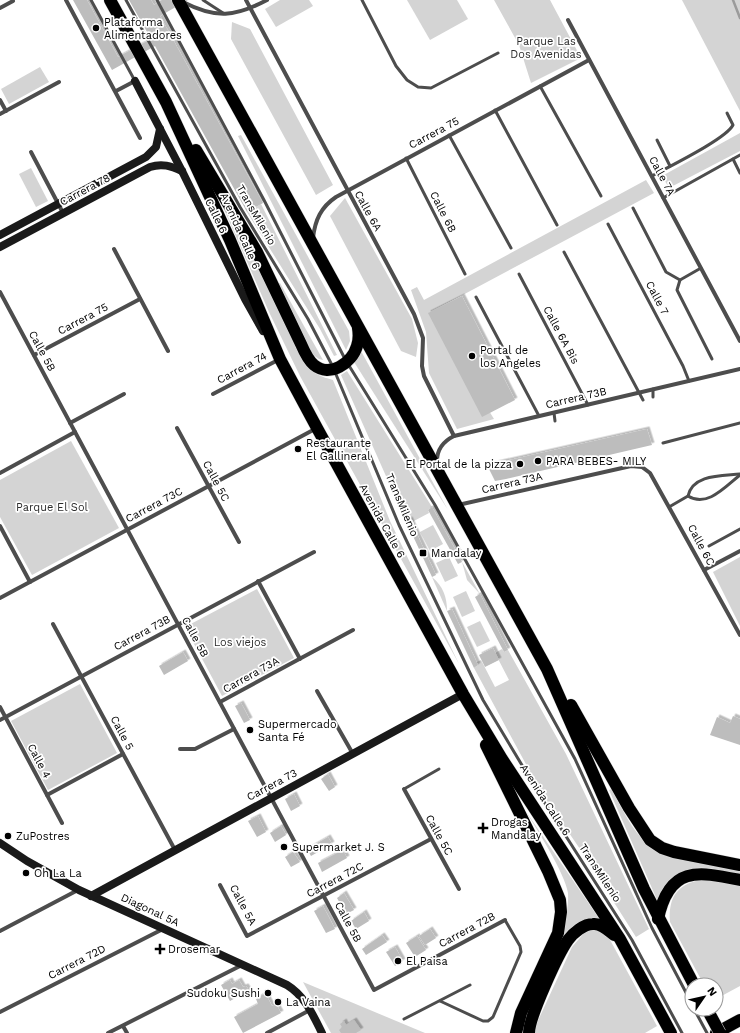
<svg xmlns="http://www.w3.org/2000/svg" width="740" height="1033" viewBox="0 0 740 1033" font-family="'Work Sans',sans-serif">
<style>
.green{fill:#d4d4d4}
.lines{fill:none;stroke-linecap:round;stroke-linejoin:round}
.stream{stroke:#9b9b9b;stroke-width:2.5}
.building{fill:#bdbdbd;filter:url(#shadow)}
.highway-casing{stroke:#dbdbdb;stroke-width:13}
.lane{stroke:#4d4d4d;stroke-width:3}
.street{stroke:#4d4d4d;stroke-width:4}
.secondary{stroke:#1a1a1a;stroke-width:8}
.highway{stroke:#000;stroke-width:12}
.highway-bridge-casing{stroke:#dbdbdb;stroke-width:13;stroke-linecap:butt}
.highway-bridge{stroke:#000;stroke-width:12}
.poi-dot{fill:#000;stroke:#fff;stroke-width:1.5}
.labels{text-anchor:middle;dominant-baseline:central;stroke-width:3.5;stroke-linejoin:round;paint-order:stroke}
.poi-label{font-size:11px;fill:#000;stroke:#fff;text-anchor:start}
.park-label{font-size:11px;fill:#2b2b2b;stroke:#fff}
.street-label{font-size:11px;fill:#000;stroke:#fff}
</style>
<defs>
<filter id="shadow"><feDropShadow dx="2.5" dy="-2.5" stdDeviation="0" flood-color="#0004"/></filter>
</defs>
<rect width="100%" height="100%" fill="#fff"/>
<g class="green">
<polygon points="280,0 309,0 313,6 276,27 265,9"/>
<polygon points="407,0 457,0 468,19 430,40"/>
<polygon points="494,0 550,0 581,58 531,83 519,45"/>
<polygon points="682,0 740,0 740,111"/>
<polygon points="232,22 250,29 333,185 316,195 231,39"/>
<polygon points="40,67 49,82 9,104 1,89"/>
<polygon points="740,133 740,151 669,188 662,176"/>
<polygon points="241,135 349,331 350,341 346,350 238,136"/>
<polygon points="31,168 48,201 36,207 19,174"/>
<polygon points="646,180 654,193 429,313 494,419 457,429 429,373 426,332 411,290 417,287 424,300"/>
<path d="M216 191 250 250 307 364C313 374 322 377 333 380L390 521 459 664 300 376 269 312Z"/>
<polygon points="345,198 412,319 418,343 416,357 401,351 330,216"/>
<polygon points="261,204 337,355 334,356 320,329 247,212"/>
<polygon points="280,283 323,360 319,359 312,354 278,284"/>
<polygon points="361,351 448,510 354,362"/>
<polygon points="347,371 432,507 428,510 429,513 412,522 410,519 406,521 341,375"/>
<polygon points="71,441 119,528 32,575 0,517 0,480"/>
<polygon points="433,525 443,544 430,551 420,532"/>
<polygon points="449,557 458,576 445,582 436,563"/>
<polygon points="740,557 740,626 713,572"/>
<polygon points="462,562 480,594 467,580"/>
<path d="M432 577C443 586 447 597 447 611Z"/>
<polygon points="257,589 294,658 222,696 185,627"/>
<polygon points="466,591 475,611 462,617 453,597"/>
<polygon points="480,621 490,641 477,647 467,627"/>
<polygon points="502,649 504,652 508,650 566,754 649,929 636,937 580,849 541,792 474,668 478,665 477,662 481,660 495,687 509,680 495,653"/>
<polygon points="80,684 117,753 48,790 11,721"/>
<path d="M612 789C622 809 631 829 648 845L740 869V875C725 872 699 862 685 872 675 879 667 892 658 902L609 790Z"/>
<path d="M525 810 600 920C583 916 574 928 561 939 564 925 569 908 568 893 565 873 536 828 525 810Z"/>
<path d="M705 879 740 886V986L716 999V985H704L670 922C668 895 679 883 705 879Z"/>
<polygon points="597,928 609,938 657,1026 645,1033 535,1033 535,1027 572,947 585,932"/>
<polygon points="303,982 425,1033 331,1033"/>
</g>
<g class="lines">
<polyline class="stream" points="733,0 740,18"/>
</g>
<g class="building">
<polygon points="73,0 87,0 118,57 151,39 129,0 151,0 154,5 162,0 188,0 160,16 263,203 247,212 155,46 112,70"/>
<polygon points="462,296 515,400 482,417 428,313"/>
<polygon points="647,429 652,445 506,479 495,481 487,465"/>
<polygon points="432,507 462,562 458,564 428,510"/>
<polygon points="410,519 436,575 432,577 406,521"/>
<polygon points="480,594 508,650 504,652 475,597"/>
<polygon points="452,609 478,665 474,668 447,611"/>
<polygon points="493,648 499,660 485,667 479,655"/>
<polygon points="183,652 188,661 164,675 159,666"/>
<polygon points="241,703 250,720 244,723 235,706"/>
<polygon points="733,716 740,719 740,745 710,735 717,717 730,723"/>
<polygon points="328,774 335,787 329,791 321,779"/>
<polygon points="294,794 300,806 291,811 285,799"/>
<polygon points="258,816 266,832 257,837 248,821"/>
<polygon points="281,826 286,835 275,842 270,833"/>
<polygon points="328,837 332,844 311,856 307,849"/>
<polygon points="343,850 347,858 322,872 318,863"/>
<polygon points="293,852 300,862 291,867 285,857"/>
<polygon points="344,893 354,910 346,914 337,898"/>
<polygon points="323,906 335,929 326,933 314,911"/>
<polygon points="364,912 369,921 356,929 351,921"/>
<polygon points="430,929 436,938 425,945 419,936"/>
<polygon points="382,935 387,942 366,955 362,949"/>
<polygon points="417,936 426,950 415,957 406,943"/>
<polygon points="395,947 403,961 395,966 386,952"/>
<polygon points="230,980 232,984 239,980 243,987 246,986 250,992 240,998 239,996 230,1001 221,985"/>
<polygon points="265,993 272,1006 276,1004 281,1013 243,1033 234,1017 258,1004 256,999"/>
<polygon points="354,1020 361,1030 356,1033 341,1033 339,1030 342,1027 340,1024 344,1021 346,1025"/>
</g>
<g class="lines">
<defs>
<g id="highway">
<polyline points="110,0 166,102 230,240 280,359 317,428 463,694 502,759 620,939 671,1033"/>
<polyline points="178,0 547,669 644,889 694,985"/>
<path d="M196 150 257 252 301 344C304 351 308 360 314 365 330 378 352 363 357 346 359 340 359 334 358 328"/>
<polyline points="571,705 629,808 650,840 662,848 674,852 740,865"/>
<polyline points="486,745 548,871 560,900 561,912 558,933 521,1013 516,1033"/>
<path d="M658 919C669 866 697 871 740 880"/>
<path d="M529 1033C529 1017 558 954 568 940 573 933 584 924 593 924 601 923 608 930 614 935"/>
<polyline points="716,1033 740,1020"/>
</g>
</defs>
<use href="#highway" class="highway-casing"/>
<g class="lane">
<polyline points="91,0 135,81"/>
<polyline points="126,0 240,207 308,319 333,367"/>
<polyline points="157,0 265,202 345,359"/>
<polyline points="203,0 223,13"/>
<polyline points="362,0 396,66 407,80 418,87 431,88 498,53"/>
<polyline points="540,86 601,196"/>
<polyline points="495,110 557,225"/>
<polyline points="449,135 511,248"/>
<polyline points="657,140 670,166"/>
<polyline points="406,158 465,274"/>
<polyline points="733,159 740,173"/>
<path d="M652 176C668 167 726 139 733 125L727 113"/>
<polyline points="663,198 740,155"/>
<polyline points="633,208 666,272 680,280"/>
<polyline points="608,224 683,366 689,381"/>
<polyline points="564,252 643,400"/>
<polyline points="701,268 680,280 677,290 712,359"/>
<polyline points="519,274 588,405"/>
<polyline points="476,297 539,416"/>
<polyline points="348,364 435,505 575,759 652,928 692,1004"/>
<polyline points="335,372 399,525 483,700 541,797 632,940 682,1033"/>
<polyline points="653,389 653,397"/>
<polyline points="554,413 555,421"/>
<polyline points="663,443 740,423"/>
<path d="M688 496C707 508 725 487 740 475"/>
<path d="M669 507 688 496C693 474 722 476 740 474"/>
<polyline points="709,546 740,529"/>
<polyline points="404,789 439,769"/>
<polyline points="440,1001 483,1021 488,1021 493,1017 521,952 520,946 505,920"/>
<polyline points="694,1009 707,1033"/>
<polyline points="404,1019 470,985"/>
</g>
<g class="street">
<polyline points="66,0 140,138"/>
<polyline points="246,0 414,314 423,338 422,366 424,376 454,436"/>
<path d="M183 2C216 19 235 17 267 0"/>
<polyline points="0,8 13,1"/>
<polyline points="568,20 740,341"/>
<polyline points="116,91 135,81"/>
<polyline points="0,100 6,111"/>
<polyline points="0,114 59,82"/>
<polyline points="31,152 63,213"/>
<path d="M313 238C315 220 321 207 336 197L589 60"/>
<polyline points="114,249 168,351"/>
<polyline points="0,292 374,990 505,920"/>
<polyline points="34,355 140,299"/>
<polyline points="213,394 278,360"/>
<polyline points="70,423 124,394"/>
<polyline points="177,428 239,542"/>
<path d="M437 461C437 449 444 441 454 436L740 369"/>
<polyline points="0,473 75,432"/>
<polyline points="458,505 631,466 642,467 650,473 740,635"/>
<polyline points="0,526 30,582"/>
<polyline points="704,570 740,551"/>
<polyline points="258,581 300,659"/>
<polyline points="0,598 315,429"/>
<polyline points="53,624 175,850"/>
<polyline points="317,691 353,754"/>
<polyline points="220,702 353,630"/>
<polyline points="0,707 62,823"/>
<polyline points="0,720 314,552"/>
<polyline points="180,749 195,749 234,729"/>
<polyline points="404,789 459,889"/>
<polyline points="47,795 123,754"/>
<polyline points="220,885 247,936 431,839"/>
<polyline points="0,931 78,890"/>
<polyline points="0,1012 163,929"/>
<polyline points="123,1026 127,1033"/>
<polyline points="108,1033 242,965"/>
<polyline points="267,1033 310,1010"/>
</g>
<g class="secondary">
<polyline points="135,81 182,171 245,299 263,331"/>
<polyline points="0,235 146,157 156,147 160,129"/>
<path d="M0 247 150 167C162 163 171 166 182 171"/>
<path d="M0 843 27 861 79 890 287 985C305 996 313 1015 322 1033"/>
<polyline points="91,896 463,694"/>
</g>
<use href="#highway" class="highway"/>
<defs>
<polyline id="highway-bridge" points="707,1009 720,1033"/>
</defs>
<use href="#highway-bridge" class="highway-bridge-casing"/>
<use href="#highway-bridge" class="highway-bridge"/>
</g>
<g class="poi-dot">
<circle cx="96" cy="28" r="4"/>
<circle cx="472" cy="356" r="4"/>
<circle cx="298" cy="449" r="4"/>
<circle cx="538" cy="461" r="4"/>
<circle cx="520" cy="464" r="4"/>
<rect x="419" y="549" width="8" height="8" rx="2"/>
<circle cx="250" cy="730" r="4"/>
<path d="M481 822h4v4h4v4h-4v4h-4v-4h-4v-4h4z"/>
<circle cx="8" cy="836" r="4"/>
<circle cx="284" cy="847" r="4"/>
<circle cx="26" cy="873" r="4"/>
<path d="M158 943h4v4h4v4h-4v4h-4v-4h-4v-4h4z"/>
<circle cx="398" cy="961" r="4"/>
<circle cx="268" cy="993" r="4"/>
<circle cx="278" cy="1002" r="4"/>
</g>
<g class="labels">
<g class="poi-label">
<text x="104" y="22">Plataforma<tspan x="104" dy="13">Alimentadores</tspan></text>
<text x="480" y="350">Portal de<tspan x="480" dy="13">los Angeles</tspan></text>
<text x="306" y="443">Restaurante<tspan x="306" dy="13">El Gallineral</tspan></text>
<text x="546" y="461">PARA BEBES- MILY</text>
<text x="512" y="464" text-anchor="end">El Portal de la pizza</text>
<text x="431" y="553">Mandalay</text>
<text x="258" y="724">Supermercado<tspan x="258" dy="13">Santa Fé</tspan></text>
<text x="491" y="822">Drogas<tspan x="491" dy="13">Mandalay</tspan></text>
<text x="16" y="836">ZuPostres</text>
<text x="292" y="847">Supermarket J. S</text>
<text x="34" y="873">Oh La La</text>
<text x="168" y="949">Drosemar</text>
<text x="406" y="961">El Paisa</text>
<text x="260" y="993" text-anchor="end">Sudoku Sushi</text>
<text x="286" y="1002">La Vaina</text>
</g>
<g class="park-label">
<text x="546" y="41">Parque Las<tspan x="546" dy="13">Dos Avenidas</tspan></text>
<text x="52" y="507">Parque El Sol</text>
<text x="240" y="642">Los viejos</text>
</g>
<g class="street-label">
<text transform="translate(434 133) rotate(-28)">Carrera 75</text>
<text transform="translate(662 176) rotate(62)">Calle 7A</text>
<text transform="translate(85 190) rotate(-28)">Carrera 78</text>
<text transform="translate(368 211) rotate(61)">Calle 6A</text>
<text transform="translate(443 212) rotate(63)">Calle 6B</text>
<text transform="translate(256 215) rotate(60)">TransMilenio</text>
<text transform="translate(216 216) rotate(64)">Calle 6</text>
<text transform="translate(240 231) rotate(66)">Avenida Calle 6</text>
<text transform="translate(657 298) rotate(62)">Calle 7</text>
<text transform="translate(83 319) rotate(-28)">Carrera 75</text>
<text transform="translate(561 335) rotate(62)">Calle 6A Bis</text>
<text transform="translate(42 351) rotate(62)">Calle 5B</text>
<text transform="translate(242 368) rotate(-28)">Carrera 74</text>
<text transform="translate(576 398) rotate(-13)">Carrera 73B</text>
<text transform="translate(216 481) rotate(62)">Calle 5C</text>
<text transform="translate(512 483) rotate(-13)">Carrera 73A</text>
<text transform="translate(154 505) rotate(-28)">Carrera 73C</text>
<text transform="translate(402 505) rotate(67)">TransMilenio</text>
<text transform="translate(382 521) rotate(61)">Avenida Calle 6</text>
<text transform="translate(701 545) rotate(62)">Calle 6C</text>
<text transform="translate(142 633) rotate(-28)">Carrera 73B</text>
<text transform="translate(195 637) rotate(62)">Calle 5B</text>
<text transform="translate(251 675) rotate(-29)">Carrera 73A</text>
<text transform="translate(122 733) rotate(62)">Calle 5</text>
<text transform="translate(39 761) rotate(62)">Calle 4</text>
<text transform="translate(272 785) rotate(-28)">Carrera 73</text>
<text transform="translate(545 800) rotate(57)">Avenida Calle 6</text>
<text transform="translate(439 835) rotate(61)">Calle 5C</text>
<text transform="translate(600 873) rotate(57)">TransMilenio</text>
<text transform="translate(335 880) rotate(-28)">Carrera 72C</text>
<text transform="translate(243 905) rotate(62)">Calle 5A</text>
<text transform="translate(150 910) rotate(25)">Diagonal 5A</text>
<text transform="translate(348 922) rotate(62)">Calle 5B</text>
<text transform="translate(467 930) rotate(-28)">Carrera 72B</text>
<text transform="translate(77 962) rotate(-27)">Carrera 72D</text>
</g>
</g>
<g transform="translate(704 997) rotate(56)"><circle r="19" fill="#ffffff" stroke="#999999"/>
<path d="M0-3L7 15L0 10L-7 15Z" fill="#000000"/>
<text y="-6" font-size="11" font-weight="bold" text-anchor="middle" fill="#000000">N</text>
</g>
</svg>
